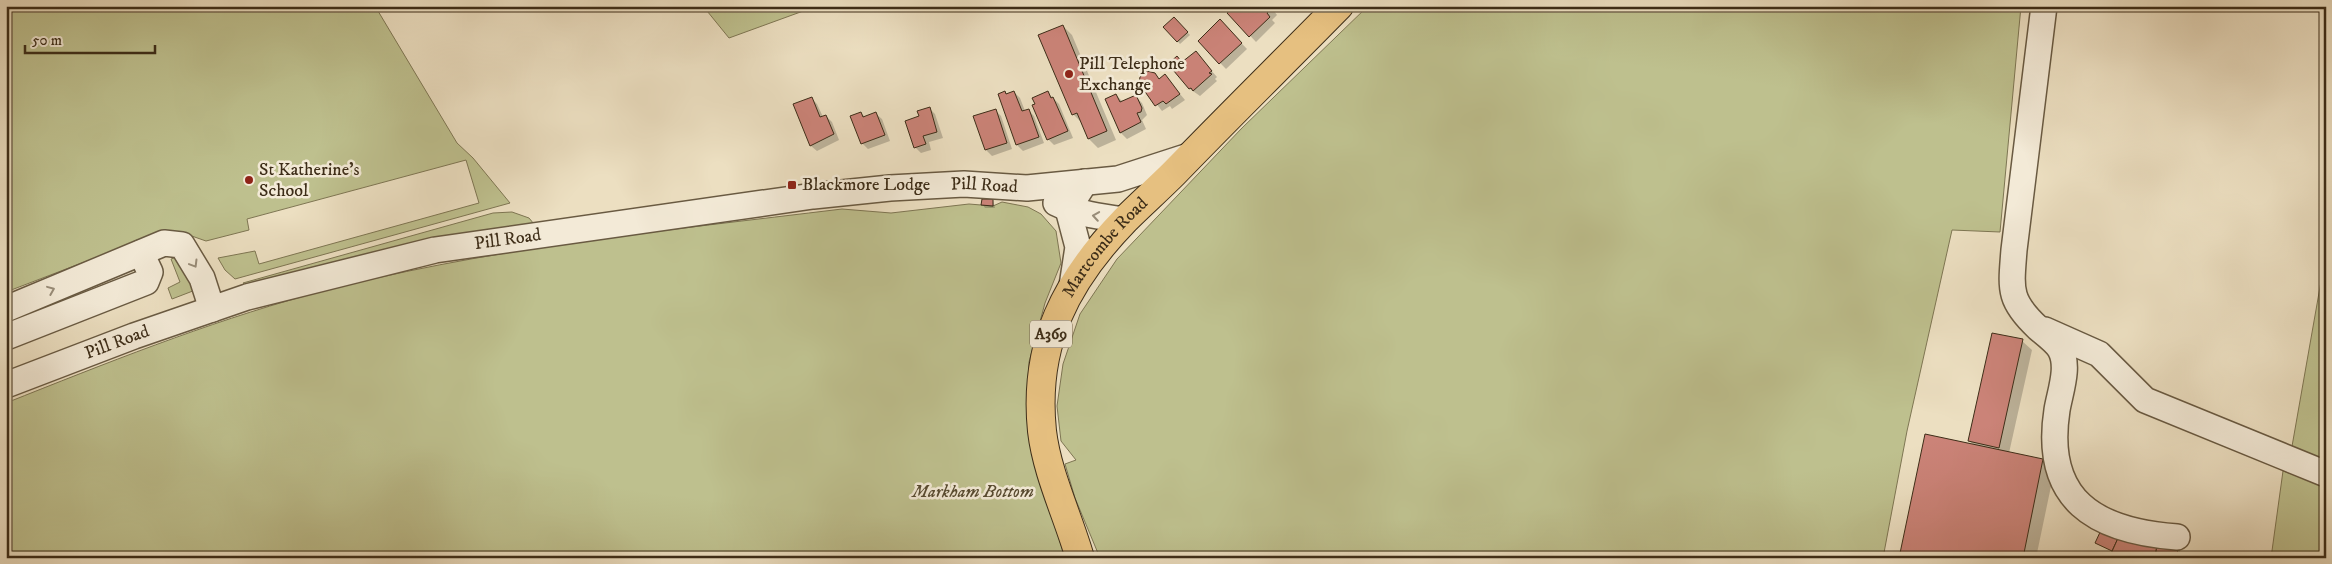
<svg xmlns="http://www.w3.org/2000/svg" width="2332" height="564" viewBox="0 0 2332 564" font-family="'IM FELL DW Pica',serif">
<style>
.green{fill:#bec08e;stroke:#7e7653}
.shadow{fill:#0003}
.building{fill:#cb8378;stroke:#3d2d18}
.lines{fill:none;stroke-linecap:round;stroke-linejoin:round}
.minor-casing{stroke:#695a42;stroke-width:28}
.major-casing{stroke:#3d2d18;stroke-width:30}
.minor{stroke:#f3ead7;stroke-width:25}
.major{stroke:#e6c080;stroke-width:28}
.oneway{stroke:#988c78}
.poi-dot{fill:#8f2418;stroke:#f3ead7;stroke-width:2}
.labels{text-anchor:middle;dominant-baseline:central;stroke-width:5;stroke-linejoin:round;paint-order:stroke}
.shield{fill:#f3ead7;stroke:#746651;stroke-width:1}
.shield-label{font-size:16px;font-weight:bold;fill:#3d2d18}
.poi-label{font-size:18px;fill:#3d2d18;stroke:#f3ead7;text-anchor:start}
.street-label{font-size:18px;fill:#3d2d18;stroke:#f3ead7}
.park-label{font-size:18px;font-style:italic;fill:#574a30;stroke:#f3ead7}
</style>
<rect width="100%" height="100%" fill="#ecdfc1"/>
<filter id="stains"><feTurbulence type="fractalNoise" baseFrequency=".004" numOctaves="4"/><feColorMatrix values="0 0 0 0 .2 0 0 0 0 .09 0 0 0 0 .02 0 0 0 .5 -.17"/></filter>
<radialGradient id="worn" r=".72"><stop offset=".6" stop-color="#630" stop-opacity="0"/><stop offset="1" stop-color="#630" stop-opacity=".3"/></radialGradient>
<g class="green">
<polygon points="6,6 375,6 457,143 473,158 510,203 235,279 225,270 218,258 255,251 259,264 479,203 466,160 247,219 249,230 206,241 186,234 142,240 6,292"/>
<polygon points="703,6 817,6 729,38"/>
<polygon points="1368,6 2021,6 2000,232 1952,230 1907,431 1883,558 1100,558 1075,498 1065,464 1076,460 1061,441 1057,406 1063,364 1080,314 1117,259 1242,128"/>
<path d="M1002 202 1028 207 1041 214 1056 231 1061 263 1045 303 1029 362 1027 397 1056 529 1065 558H6V403C104 364 206 323 308 295 482 248 663 231 842 209L891 213 969 204 993 206Z"/>
<polygon points="512,212 529,218 534,224 249,288 243,283 493,213"/>
<polygon points="2326,253 2326,465 2291,452"/>
<polygon points="177,257 198,289 172,299 168,288 180,282 171,259"/>
<polygon points="2283,471 2326,486 2326,558 2271,558"/>
</g>
<g class="shadow">
<polygon points="1270,6 1277,15 1272,20 1275,23 1256,42 1229,13"/>
<polygon points="1174,19 1190,35 1180,44 1165,27"/>
<polygon points="1220,21 1247,49 1226,69 1199,41"/>
<polygon points="1063,26 1072,35 1116,140 1098,148 1089,139 1082,123 1073,114"/>
<polygon points="1201,59 1217,77 1215,79 1217,81 1200,96 1190,89 1170,64 1182,64"/>
<polygon points="1165,76 1185,100 1172,109 1170,106 1162,111 1140,83 1160,80"/>
<polygon points="1014,92 1020,98 1025,111 1028,110 1034,116 1044,143 1023,151 1017,145 999,95"/>
<polygon points="1047,92 1059,104 1073,138 1054,145 1048,139"/>
<polygon points="1116,95 1122,101 1136,97 1142,103 1147,115 1142,120 1146,129 1127,139 1121,133 1107,99"/>
<polygon points="811,98 817,104 823,117 826,116 832,122 839,140 817,151 811,146"/>
<polygon points="929,108 935,114 943,138 929,142 931,150 921,153 915,147"/>
<polygon points="995,110 1001,116 1012,149 992,156 986,150"/>
<polygon points="861,113 865,117 876,114 882,119 890,141 868,149 862,143"/>
<polygon points="993,200 995,208 985,208 983,205"/>
<polygon points="2022,341 2032,350 2009,453 2043,460 2054,472 2036,558 1900,558 1975,446 1969,441"/>
<polygon points="2102,529 2177,546 2180,549 2180,558 2110,558 2113,552 2096,543"/>
</g>
<g class="building">
<polygon points="1235,6 1271,6 1272,8 1267,13 1270,17 1249,37 1227,13"/>
<polygon points="1174,17 1188,32 1177,42 1163,27"/>
<polygon points="1220,19 1242,43 1219,64 1198,41"/>
<polygon points="1063,25 1107,131 1088,139 1077,113 1072,115 1038,35"/>
<polygon points="1196,51 1212,71 1209,73 1212,74 1193,91 1191,88 1189,89 1168,64 1177,56 1182,62"/>
<polygon points="1147,71 1155,73 1159,79 1165,74 1180,94 1166,104 1163,101 1155,106 1139,83 1140,77"/>
<polygon points="1005,91 1006,94 1014,91 1022,111 1029,109 1039,137 1016,145 998,94"/>
<polygon points="1048,91 1051,98 1053,97 1068,131 1047,140 1032,105 1035,104 1032,98"/>
<polygon points="1116,94 1120,102 1136,95 1142,108 1141,112 1137,113 1141,122 1120,133 1105,99"/>
<polygon points="812,97 820,117 826,115 834,134 810,146 793,104"/>
<polygon points="930,107 937,132 923,136 926,144 914,148 905,121 919,116 917,111"/>
<polygon points="996,109 1007,143 985,150 973,116"/>
<polygon points="861,112 863,117 876,112 885,135 861,144 850,116"/>
<polygon points="982,199 993,199 993,206 981,205"/>
<polygon points="1992,333 2023,339 1999,448 1968,441"/>
<polygon points="1925,434 2043,459 2023,558 1899,558"/>
<polygon points="2102,528 2119,536 2112,551 2095,543"/>
<polygon points="2119,536 2157,545 2155,558 2109,558"/>
<polygon points="2157,545 2178,545 2177,558 2155,558"/>
</g>
<g class="lines">
<defs>
<g id="minor">
<path d="M2044 6 2014 250C2011 289 2008 300 2038 328 2045 334 2056 342 2060 349 2070 366 2060 392 2057 410 2043 500 2095 531 2177 537"/>
<path d="M1056 203C1078 214 1101 217 1125 220"/>
<polyline points="1072,286 1078,247 1068,209 1085,182"/>
<polyline points="6,309 164,243 182,245 202,278 212,309"/>
<polyline points="2045,330 2099,354 2145,400 2326,474"/>
<polyline points="6,337 146,282 150,272 141,253"/>
<path id="s1" d="M6 385 134 336 247 297 435 250 813 196 890 188 964 184 1027 188 1118 179 1189 156"/>
</g>
<g id="major">
<path id="s2" d="M1080 558C1068 516 1047 474 1042 431 1033 344 1066 281 1125 220 1141 204 1158 189 1174 173 1228 117 1284 62 1339 6"/>
</g>
</defs>
<use href="#minor" class="minor-casing"/>
<use href="#major" class="major-casing"/>
<use href="#minor" class="minor"/>
<use href="#major" class="major"/>
</g>
<defs><path id="oneway-chevron" d="M-2-3.5L2.5 0L-2 3.5" fill="none" stroke-width="1.6" stroke-linecap="round" stroke-linejoin="round" transform="scale(1.25)"/></defs>
<g class="oneway">
<use href="#oneway-chevron" transform="translate(1096 216) rotate(-171)"/>
<use href="#oneway-chevron" transform="translate(194 264) rotate(59)"/>
<use href="#oneway-chevron" transform="translate(51 290) rotate(-22)"/>
</g>
<g class="poi-dot">
<circle cx="1069" cy="74" r="5"/>
<circle cx="249" cy="180" r="5"/>
<rect x="787" y="180" width="10" height="10" rx="2.5"/>
</g>
<g class="labels">
<rect class="shield" x="1030" y="320.5" width="42" height="27" rx="4"/>
<g class="shield-label">
<text x="1051" y="334">A369</text>
</g>
<g class="poi-label">
<text x="1079" y="64">Pill Telephone<tspan x="1079" dy="21">Exchange</tspan></text>
<text x="259" y="170">St Katherine's<tspan x="259" dy="21">School</tspan></text>
<text x="802" y="185">Blackmore Lodge</text>
</g>
<g class="street-label">
<text stroke="none"><textPath href="#s1" startOffset="1004">Pill Road</textPath></text>
<text stroke="none"><textPath href="#s1" startOffset="524">Pill Road</textPath></text>
<text stroke="none"><textPath href="#s2" startOffset="334">Martcombe Road</textPath></text>
<text stroke="none"><textPath href="#s1" startOffset="119">Pill Road</textPath></text>
</g>
<g class="park-label">
<text x="973" y="492">Markham Bottom</text>
</g>
</g>
<rect width="2332" height="564" fill="none" stroke="#ecdfc1" stroke-width="25"/>
<rect x="8" y="8" width="2317" height="549" fill="none" stroke="#3d2d18" stroke-width="2.5"/>
<rect x="12" y="12" width="2307" height="539" fill="none" stroke="#3d2d18"/>
<path d="M25 45v8h130v-8" fill="none" stroke="#3d2d18" stroke-width="2.5"/>
<text x="32" y="45" font-size="15" fill="#3d2d18" stroke="#f3ead7" stroke-width="4" paint-order="stroke">50 m</text>
<rect width="100%" height="100%" filter="url(#stains)"/>
<rect width="100%" height="100%" fill="url(#worn)"/>
</svg>
